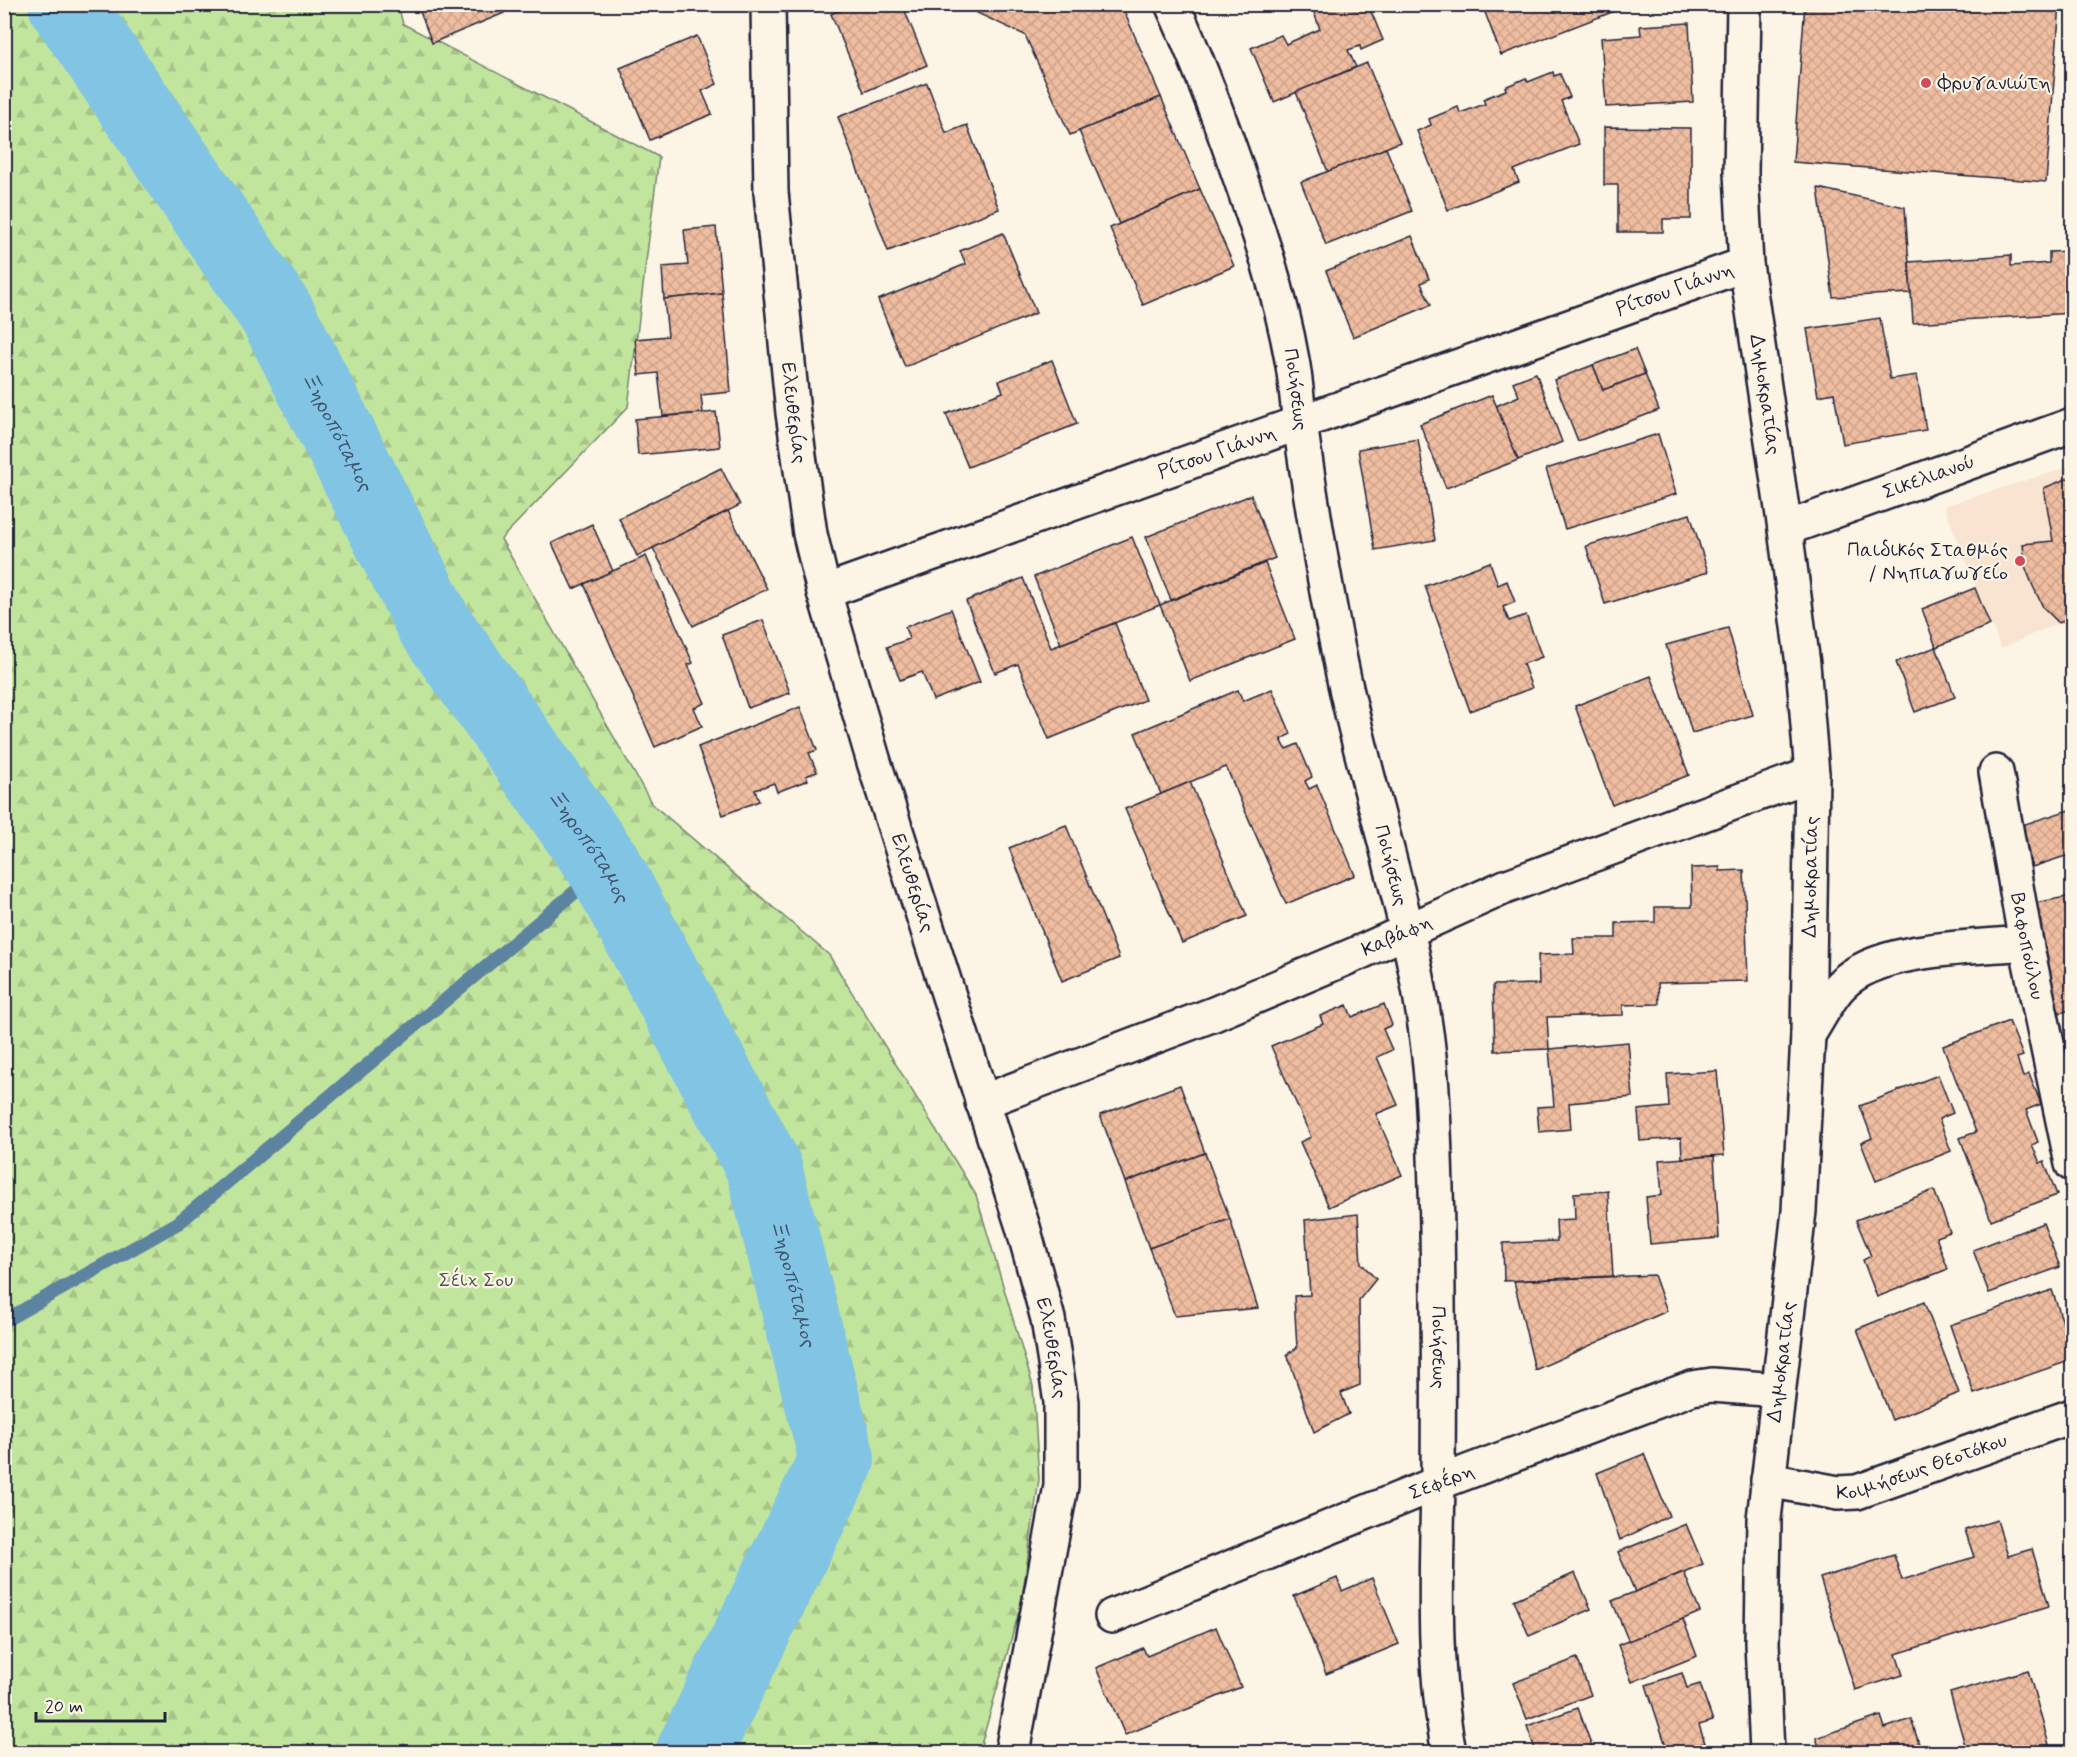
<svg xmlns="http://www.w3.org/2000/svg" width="2077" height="1757" viewBox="0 0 2077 1757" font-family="Mynerve,sans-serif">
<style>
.built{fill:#f8e4d0}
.forest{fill:url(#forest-firs);stroke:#72846c;stroke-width:1.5}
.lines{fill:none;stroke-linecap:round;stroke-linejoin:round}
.stream{stroke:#5c83a0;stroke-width:14}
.river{stroke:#82c4e3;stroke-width:76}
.building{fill:url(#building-cross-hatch);stroke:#22223b;stroke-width:1.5}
.minor-casing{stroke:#22223b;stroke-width:38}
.minor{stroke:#fcf5e5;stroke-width:33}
.poi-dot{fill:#d1495b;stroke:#fcf5e5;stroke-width:2}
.labels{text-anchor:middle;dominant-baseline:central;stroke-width:4.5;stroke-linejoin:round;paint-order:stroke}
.poi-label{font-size:20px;fill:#22223b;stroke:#fcf5e5;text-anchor:start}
.street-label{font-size:20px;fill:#22223b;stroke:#fcf5e5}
.park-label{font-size:20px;fill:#4a5354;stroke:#fcf5e5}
.water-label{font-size:21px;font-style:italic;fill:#3f536d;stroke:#fcf5e5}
</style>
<defs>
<pattern id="forest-firs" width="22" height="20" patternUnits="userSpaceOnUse" patternTransform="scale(1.5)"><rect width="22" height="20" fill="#c2e59e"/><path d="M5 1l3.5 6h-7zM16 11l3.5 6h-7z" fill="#a6c489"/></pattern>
<pattern id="building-cross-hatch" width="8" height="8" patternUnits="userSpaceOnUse" patternTransform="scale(1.5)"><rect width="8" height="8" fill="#efbda0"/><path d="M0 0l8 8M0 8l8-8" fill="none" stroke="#cda28b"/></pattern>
</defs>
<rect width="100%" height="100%" fill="#fcf5e5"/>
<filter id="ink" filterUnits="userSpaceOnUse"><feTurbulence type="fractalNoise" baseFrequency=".0167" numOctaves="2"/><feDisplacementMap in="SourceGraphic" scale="12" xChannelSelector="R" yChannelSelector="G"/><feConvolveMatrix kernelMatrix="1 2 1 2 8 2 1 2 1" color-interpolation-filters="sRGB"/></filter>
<g filter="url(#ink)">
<polygon class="built" points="2072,466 2072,617 2001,648 1944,506"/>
<polygon class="forest" points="5,5 398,5 403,24 659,157 628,407 501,539 652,804 829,955 976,1195 1033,1386 1039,1479 1021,1605 979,1752 5,1752"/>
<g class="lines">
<polyline class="stream" points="4,1321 178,1223 605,867"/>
<path class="river" id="s1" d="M66 4 277 314 434 624 605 867 764 1168 837 1459 694 1752"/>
</g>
<g class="building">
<polygon points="417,4 500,4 504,13 432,43"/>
<polygon points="853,4 902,4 927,65 864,92 831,14"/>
<polygon points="981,4 1121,4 1161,97 1070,135 1025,35 977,13"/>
<polygon points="1317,4 1368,4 1383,40 1361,50 1360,46 1348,50 1356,67 1274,102 1251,48 1281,35 1286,44 1320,29 1312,7"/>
<polygon points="1395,4 1416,4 1398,12"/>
<polygon points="1491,4 1619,4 1620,9 1501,55 1483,7"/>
<polygon points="1805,4 2060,4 2046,182 1793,162"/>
<polygon points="1689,23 1693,102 1606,107 1601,38 1641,35 1640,26"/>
<polygon points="697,36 717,84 702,91 712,114 650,140 620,68"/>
<polygon points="1367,63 1400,142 1328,172 1296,92"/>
<polygon points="1553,72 1554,76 1560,74 1570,97 1561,101 1579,144 1514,170 1519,182 1448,210 1417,131 1431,125 1429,119 1458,107 1460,113 1485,104 1483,99 1506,90 1505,87 1526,78 1528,82"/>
<polygon points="927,83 946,133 967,125 999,209 888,251 838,117"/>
<polygon points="1161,97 1200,189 1119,224 1079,131"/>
<polygon points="1604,127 1691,128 1691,219 1663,219 1663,232 1618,232 1618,185 1604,185"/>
<polygon points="1386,148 1412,211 1326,245 1301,182"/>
<polygon points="1818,188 1905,207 1911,293 1833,297"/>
<polygon points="1200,189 1234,266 1143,305 1110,228"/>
<polygon points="716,227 722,293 664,299 662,267 688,265 684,230"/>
<polygon points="1003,233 1036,313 905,367 878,300 966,264 960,251"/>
<polygon points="1412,236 1429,279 1421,283 1431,305 1353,337 1326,271"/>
<polygon points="2072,251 2072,313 1913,323 1909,262 2011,255 2011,266 2049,263 2049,252"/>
<polygon points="722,293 731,392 701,395 703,413 663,416 658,373 639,375 635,339 668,336 664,299"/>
<polygon points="1880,318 1890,379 1917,375 1926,430 1843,444 1834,393 1818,396 1807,329"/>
<polygon points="1635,349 1645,374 1603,390 1593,365"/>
<polygon points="1052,360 1077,424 968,467 946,414 1003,392 999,381"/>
<polygon points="1593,365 1603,390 1645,374 1659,410 1578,441 1554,380"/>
<polygon points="1536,373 1562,442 1518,460 1496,406 1519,396 1513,382"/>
<polygon points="1492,395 1518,460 1446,488 1420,424"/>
<polygon points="716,412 720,447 638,455 635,419"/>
<polygon points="1658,434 1676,494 1565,529 1546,469"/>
<polygon points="1418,439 1435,540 1375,550 1358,449"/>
<polygon points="2072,466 2072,617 2059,623 2043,607 2032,584 2025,566 2023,544 2053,541 2044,488 2071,477 2068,468"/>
<polygon points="721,468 740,505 637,556 619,518"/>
<polygon points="1251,495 1275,558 1171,600 1146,537"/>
<polygon points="728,511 767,589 693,626 653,548"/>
<polygon points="1690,514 1708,572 1605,604 1586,546"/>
<polygon points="592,524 613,571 573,589 552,543"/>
<polygon points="1132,537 1160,605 1061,644 1034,577"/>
<polygon points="646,556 693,663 688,665 705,703 694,708 702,726 655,747 584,584"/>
<polygon points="1490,562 1498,585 1507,581 1515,602 1503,607 1509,621 1526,615 1542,657 1523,664 1532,688 1470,711 1425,586"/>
<polygon points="1265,563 1295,639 1190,681 1160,605"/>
<polygon points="1023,578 1051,648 1115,623 1145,700 1049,739 1018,664 995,673 966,601"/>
<polygon points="1975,588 1990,625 1936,647 1922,609"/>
<polygon points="951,609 980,682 933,700 922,672 900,680 887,647 909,639 905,627"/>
<polygon points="763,620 790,693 748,708 722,635"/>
<polygon points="1728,628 1753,715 1692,733 1666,645"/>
<polygon points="1936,647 1955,697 1915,712 1896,662"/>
<polygon points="1651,676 1689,775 1612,805 1575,706"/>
<polygon points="1272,689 1291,734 1281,739 1286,749 1298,744 1312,777 1305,781 1309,789 1317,785 1355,875 1286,904 1226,767 1161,794 1135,733 1238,690 1243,701"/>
<polygon points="800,707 817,750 809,753 817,772 806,776 808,780 777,792 774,783 755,790 759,801 723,815 698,747"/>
<polygon points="1190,782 1247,916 1182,943 1125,809"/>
<polygon points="2072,809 2072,854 2032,867 2019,826"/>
<polygon points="1066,825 1119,958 1062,981 1009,848"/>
<polygon points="1720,867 1720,871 1744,870 1748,981 1658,983 1659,1004 1623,1005 1623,1015 1547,1017 1549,1049 1495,1051 1493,985 1539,984 1538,955 1574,954 1573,938 1616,938 1616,923 1655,922 1655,907 1692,907 1691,868"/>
<polygon points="2072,896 2072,1010 2055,1014 2034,903"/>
<polygon points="1384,1004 1392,1025 1383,1029 1392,1050 1377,1057 1398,1105 1376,1114 1402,1175 1329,1207 1300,1142 1311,1137 1271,1046 1323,1024 1320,1016 1347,1005 1352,1017"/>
<polygon points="2009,1021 2023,1056 2017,1058 2023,1077 2029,1074 2041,1104 2026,1110 2038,1142 2032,1145 2040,1163 2044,1161 2057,1195 1991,1220 1960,1138 1976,1132 1943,1046"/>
<polygon points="1628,1042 1633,1097 1569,1103 1571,1129 1539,1132 1537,1107 1554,1106 1549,1049"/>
<polygon points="1717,1071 1724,1155 1682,1158 1681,1138 1640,1141 1638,1110 1669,1107 1667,1074"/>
<polygon points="1938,1075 1953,1113 1939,1119 1951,1151 1876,1181 1861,1143 1872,1138 1860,1106"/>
<polygon points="1180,1085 1205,1153 1125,1182 1100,1115"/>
<polygon points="1205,1153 1230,1219 1149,1248 1125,1182"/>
<polygon points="1714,1156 1719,1238 1650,1244 1646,1197 1662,1195 1659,1160"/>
<polygon points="1934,1190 1950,1232 1936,1237 1948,1269 1877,1297 1863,1260 1871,1256 1856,1220"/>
<polygon points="1608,1191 1613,1276 1504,1281 1503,1243 1557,1241 1556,1220 1575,1219 1574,1193"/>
<polygon points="1358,1214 1361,1263 1376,1279 1359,1300 1360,1385 1341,1393 1349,1414 1314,1432 1287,1354 1297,1348 1294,1296 1310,1295 1305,1220"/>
<polygon points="1230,1219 1258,1308 1175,1316 1149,1248"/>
<polygon points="2043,1223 2060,1267 1989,1293 1973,1250"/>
<polygon points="1654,1275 1667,1311 1535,1370 1514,1281"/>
<polygon points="2052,1290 2072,1349 2072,1360 1974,1394 1950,1325"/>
<polygon points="1924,1302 1959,1393 1892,1420 1857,1329"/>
<polygon points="1644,1454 1669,1516 1620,1540 1597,1473"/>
<polygon points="1997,1520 2008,1556 2032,1549 2049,1606 1896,1654 1903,1675 1855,1690 1820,1578 1894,1555 1902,1580 1974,1557 1965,1530"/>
<polygon points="1686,1524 1703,1564 1635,1592 1618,1552"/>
<polygon points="1684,1572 1700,1612 1629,1642 1612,1601"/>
<polygon points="1575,1573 1591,1609 1529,1636 1514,1600"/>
<polygon points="1337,1578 1342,1591 1372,1578 1399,1644 1326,1674 1294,1596"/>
<polygon points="1683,1619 1697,1656 1632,1682 1618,1645"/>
<polygon points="1216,1627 1241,1687 1125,1735 1096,1668 1143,1648 1147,1656"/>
<polygon points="1577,1658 1591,1695 1527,1719 1513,1683"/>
<polygon points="2028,1670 2051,1752 1967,1752 1950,1693"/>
<polygon points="1682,1673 1687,1688 1700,1684 1713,1721 1699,1725 1705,1743 1674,1752 1668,1752 1646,1685"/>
<polygon points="1578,1708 1594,1752 1536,1752 1527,1726"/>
<polygon points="1881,1716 1885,1728 1911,1719 1919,1744 1909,1747 1911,1752 1821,1752 1816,1738"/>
</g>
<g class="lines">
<defs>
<g id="minor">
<path id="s2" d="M768 4 771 192 793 413 810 534 824 592 874 762 1023 1227 1048 1319 1061 1402V1486L1012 1752"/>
<path id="s3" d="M1172 4C1196 56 1216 109 1235 163 1258 228 1280 292 1292 360 1296 381 1297 402 1300 423 1312 508 1326 594 1344 679 1375 822 1427 961 1433 1108 1439 1231 1439 1353 1438 1476 1437 1569 1431 1660 1449 1752"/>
<path id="s4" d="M1744 4 1741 173 1746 264 1785 529 1803 664 1812 774 1808 1035 1799 1211 1764 1519 1762 1643 1767 1752"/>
<path id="s5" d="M1785 529 2072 425"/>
<path id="s6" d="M824 592 1746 264"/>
<path id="s7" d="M1996 772 2026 943 2072 1164"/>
<path d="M1808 1035C1818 1020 1829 997 1841 985 1879 946 1974 948 2026 943"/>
<path id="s8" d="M982 1102 1214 1014 1363 951 1505 887 1812 774"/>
<path id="s9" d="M1768 1480 1838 1493 1857 1492 2072 1416"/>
<path id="s10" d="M1112 1616 1438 1483 1692 1388 1712 1385 1778 1390"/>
</g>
</defs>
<use href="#minor" class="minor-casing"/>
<use href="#minor" class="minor"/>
</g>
</g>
<g class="poi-dot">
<circle cx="1926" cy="83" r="6"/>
<circle cx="2020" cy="561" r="6"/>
</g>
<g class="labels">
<g class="poi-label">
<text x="1938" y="83">Φρυγανιώτη</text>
<text x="2008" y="550" text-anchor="end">Παιδικός Σταθμός<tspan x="2008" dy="23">/ Νηπιαγωγείο</tspan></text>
</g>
<g class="street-label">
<text stroke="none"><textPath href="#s6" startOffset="903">Ρίτσου Γιάννη</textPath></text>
<text stroke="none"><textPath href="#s3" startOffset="406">Ποιήσεως</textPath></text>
<text stroke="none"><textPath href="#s4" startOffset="392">Δημοκρατίας</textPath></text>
<text stroke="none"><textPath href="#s2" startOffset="410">Ελευθερίας</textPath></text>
<text stroke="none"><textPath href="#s6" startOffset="417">Ρίτσου Γιάννη</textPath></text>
<text stroke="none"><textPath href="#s5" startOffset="153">Σικελιανού</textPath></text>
<text stroke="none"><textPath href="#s3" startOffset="892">Ποιήσεως</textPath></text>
<text transform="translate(1811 877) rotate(-89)">Δημοκρατίας</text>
<text stroke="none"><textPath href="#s2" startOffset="896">Ελευθερίας</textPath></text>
<text stroke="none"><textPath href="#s8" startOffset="447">Καβάφη</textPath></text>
<text stroke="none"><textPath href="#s7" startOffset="177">Βαφοπούλου</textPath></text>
<text stroke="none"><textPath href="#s3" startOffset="1378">Ποιήσεως</textPath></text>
<text stroke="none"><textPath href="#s2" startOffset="1382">Ελευθερίας</textPath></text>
<text transform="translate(1782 1362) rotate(-83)">Δημοκρατίας</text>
<text stroke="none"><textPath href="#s9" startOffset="159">Κοιμήσεως Θεοτόκου</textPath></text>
<text stroke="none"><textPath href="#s10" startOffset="356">Σεφέρη</textPath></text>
</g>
<g class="park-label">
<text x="476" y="1280">Σέιχ Σου</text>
</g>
<g class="water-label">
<text stroke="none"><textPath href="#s1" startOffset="507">Ξηροπόταμος</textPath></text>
<text stroke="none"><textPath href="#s1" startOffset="993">Ξηροπόταμος</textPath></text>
<text stroke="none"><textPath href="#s1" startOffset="1479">Ξηροπόταμος</textPath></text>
</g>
</g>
<rect width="2077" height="1757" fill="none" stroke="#fcf5e5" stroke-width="24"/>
<rect x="12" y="12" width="2053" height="1733" fill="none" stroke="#22223b" stroke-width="2" filter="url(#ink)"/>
<path d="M36 1712v9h129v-9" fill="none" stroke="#22223b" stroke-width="3"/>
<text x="45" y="1712" font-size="18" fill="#22223b" stroke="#fcf5e5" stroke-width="4.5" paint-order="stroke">20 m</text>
</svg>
